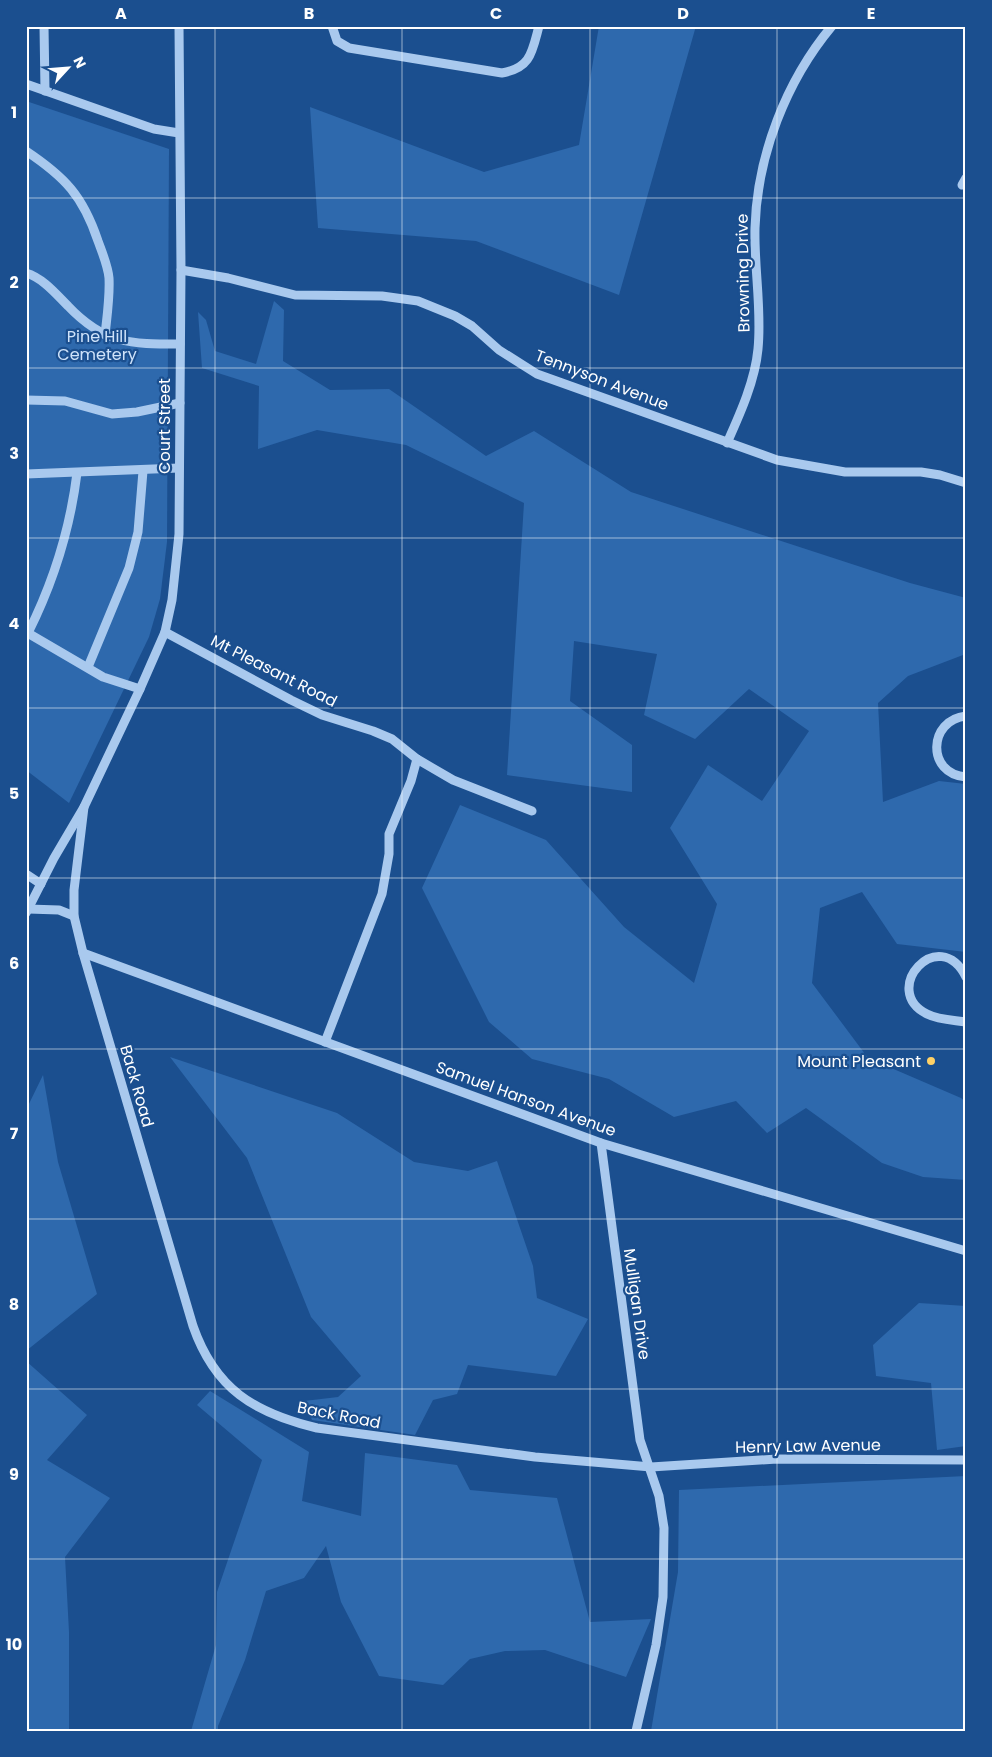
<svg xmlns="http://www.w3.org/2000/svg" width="992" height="1757" viewBox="0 0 992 1757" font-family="Poppins,sans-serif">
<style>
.green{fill:#2e69ad}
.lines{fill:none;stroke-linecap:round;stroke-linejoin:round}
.path{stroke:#a9c9ee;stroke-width:2.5;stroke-dasharray:2.5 4;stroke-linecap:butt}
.minor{stroke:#a9c9ee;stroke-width:9}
.grid{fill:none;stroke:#fff;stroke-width:1;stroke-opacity:0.55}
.poi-dot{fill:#ffd166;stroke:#1b4f8f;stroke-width:2}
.labels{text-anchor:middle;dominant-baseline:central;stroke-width:4.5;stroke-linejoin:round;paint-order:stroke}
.street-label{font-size:16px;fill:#fff;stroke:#1b4f8f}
.park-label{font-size:16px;fill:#cfe3fa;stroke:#1b4f8f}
.poi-label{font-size:16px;fill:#fff;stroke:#1b4f8f;text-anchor:end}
.neatline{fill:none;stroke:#fff;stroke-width:2}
.grid-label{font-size:16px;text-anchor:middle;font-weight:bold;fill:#fff}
</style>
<rect width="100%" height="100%" fill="#1b4f8f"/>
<g class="green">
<polygon points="599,26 696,26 619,295 476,241 318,228 310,107 484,172 579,145"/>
<polygon points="26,101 169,149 167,542 160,599 149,637 69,803 26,770"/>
<polygon points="274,301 284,310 283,361 330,390 389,389 486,456 534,431 631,492 910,583 966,598 966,656 963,655 908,676 878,703 883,802 939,781 966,784 966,952 897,944 862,892 820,908 812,983 868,1058 961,1098 966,1102 966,1180 923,1177 882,1163 806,1108 767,1133 736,1101 674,1117 609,1079 532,1059 489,1022 422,888 460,805 546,840 624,927 694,983 717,904 670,828 708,765 762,801 809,731 749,689 695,739 644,715 657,654 574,641 570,701 632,745 632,792 507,775 524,503 406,445 317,430 258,449 259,386 202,368 198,312 206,320 215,351 256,364"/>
<polygon points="170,1057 337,1113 414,1162 468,1171 497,1161 533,1266 537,1298 588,1319 556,1376 468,1365 457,1394 433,1400 415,1435 312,1420 304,1401 338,1397 361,1376 311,1317 247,1158"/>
<polygon points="43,1075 58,1162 97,1294 26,1351 26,1110"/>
<polygon points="919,1303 966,1306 966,1446 937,1450 931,1383 876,1376 873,1345"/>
<polygon points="26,1361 87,1415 47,1460 110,1498 65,1557 69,1632 69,1731 26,1731"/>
<polygon points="210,1391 309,1452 302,1501 361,1516 365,1453 457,1465 470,1490 557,1498 590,1622 651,1619 626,1677 545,1650 505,1651 470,1659 443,1685 379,1676 341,1602 326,1546 304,1578 266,1591 245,1660 218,1726 218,1731 191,1731 216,1645 217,1592 262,1460 197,1405"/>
<polygon points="966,1476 966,1731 651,1731 678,1572 679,1490"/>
</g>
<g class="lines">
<polyline class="path" points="26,426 26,410"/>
<g class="minor">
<polyline points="44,26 45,91"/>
<path d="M332 26 337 41 349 48 502 73C531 68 532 52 539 26"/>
<polyline points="26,84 154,129 179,133"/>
<path d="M26 151C65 177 83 196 98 241 102 252 108 266 109 278 110 297 107 316 105 335"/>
<polyline points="962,185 966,178"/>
<polyline points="181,270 228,278 295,295 382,296 418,301 455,316 472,326 499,350 537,374 777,460 845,472 921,472 940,475 966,483"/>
<path d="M26 273C43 278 56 294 68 306 104 344 130 344 180 344"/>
<polyline points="26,400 65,401 112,414 137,412 180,403"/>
<path d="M727 443C740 414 755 381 758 349 762 309 754 269 755 228 757 156 786 81 832 26"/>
<polyline points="26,474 179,468"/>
<polyline points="26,632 103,677 140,689"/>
<polyline points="165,632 291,700 322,715 373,731 392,739 417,759 453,780 532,811"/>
<path d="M28 633C54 581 70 530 77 473"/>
<polyline points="88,667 129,568 138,532 143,471"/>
<path d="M966 716C928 720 926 774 966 777"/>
<path d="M84 807 74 890V916L83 953 193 1326C215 1389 254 1413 317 1428L535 1457 651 1467 777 1459 966 1460"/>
<polyline points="26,874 41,884"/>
<polyline points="28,909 59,910 74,916"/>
<polyline points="26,913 54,858 84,807 140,689 165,632 172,600 179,534 181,270 179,26"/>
<polyline points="83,953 601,1143 966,1251"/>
<path d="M966 977C939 923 879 990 927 1014 939 1020 953 1020 966 1022"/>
<polyline points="325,1042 382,894 389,854 389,834 411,781 417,759"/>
<polyline points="601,1143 640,1440 659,1496 664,1528 663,1597 656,1645 636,1731"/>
</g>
</g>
<path class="grid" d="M215 26V1731M402 26V1731M590 26V1731M777 26V1731M26 198H966M26 368H966M26 538H966M26 708H966M26 878H966M26 1049H966M26 1219H966M26 1389H966M26 1559H966"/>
<circle class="poi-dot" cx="931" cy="1061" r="5"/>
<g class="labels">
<g class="street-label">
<text transform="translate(743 273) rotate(-91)">Browning Drive</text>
<text transform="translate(602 380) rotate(21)">Tennyson Avenue</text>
<text transform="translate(164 426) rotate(-90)">Court Street</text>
<text transform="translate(274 671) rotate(27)">Mt Pleasant Road</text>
<text transform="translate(137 1086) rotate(74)">Back Road</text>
<text transform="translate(526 1099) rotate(20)">Samuel Hanson Avenue</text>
<text transform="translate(637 1304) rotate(82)">Mulligan Drive</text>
<text transform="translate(339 1415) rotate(11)">Back Road</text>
<text transform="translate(808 1446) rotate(-1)">Henry Law Avenue</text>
</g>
<g class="park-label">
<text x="97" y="336">Pine Hill<tspan x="97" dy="18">Cemetery</tspan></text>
</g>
<g class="poi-label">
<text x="921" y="1061">Mount Pleasant</text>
</g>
</g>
<rect width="992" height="1757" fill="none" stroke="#1b4f8f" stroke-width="55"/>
<g transform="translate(68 68) rotate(64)" stroke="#1b4f8f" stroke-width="4" paint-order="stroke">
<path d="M0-4L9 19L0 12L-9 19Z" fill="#ffffff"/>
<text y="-8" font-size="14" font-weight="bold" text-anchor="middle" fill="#ffffff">N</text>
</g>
<rect x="28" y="28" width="936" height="1702" class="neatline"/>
<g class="grid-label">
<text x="121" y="19">A</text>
<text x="309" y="19">B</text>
<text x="496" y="19">C</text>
<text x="683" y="19">D</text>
<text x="871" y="19">E</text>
<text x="14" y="118">1</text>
<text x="14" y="288">2</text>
<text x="14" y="459">3</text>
<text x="14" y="629">4</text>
<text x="14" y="799">5</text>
<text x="14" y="969">6</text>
<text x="14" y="1139">7</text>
<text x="14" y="1310">8</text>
<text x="14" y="1480">9</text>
<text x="14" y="1650">10</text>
</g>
</svg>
